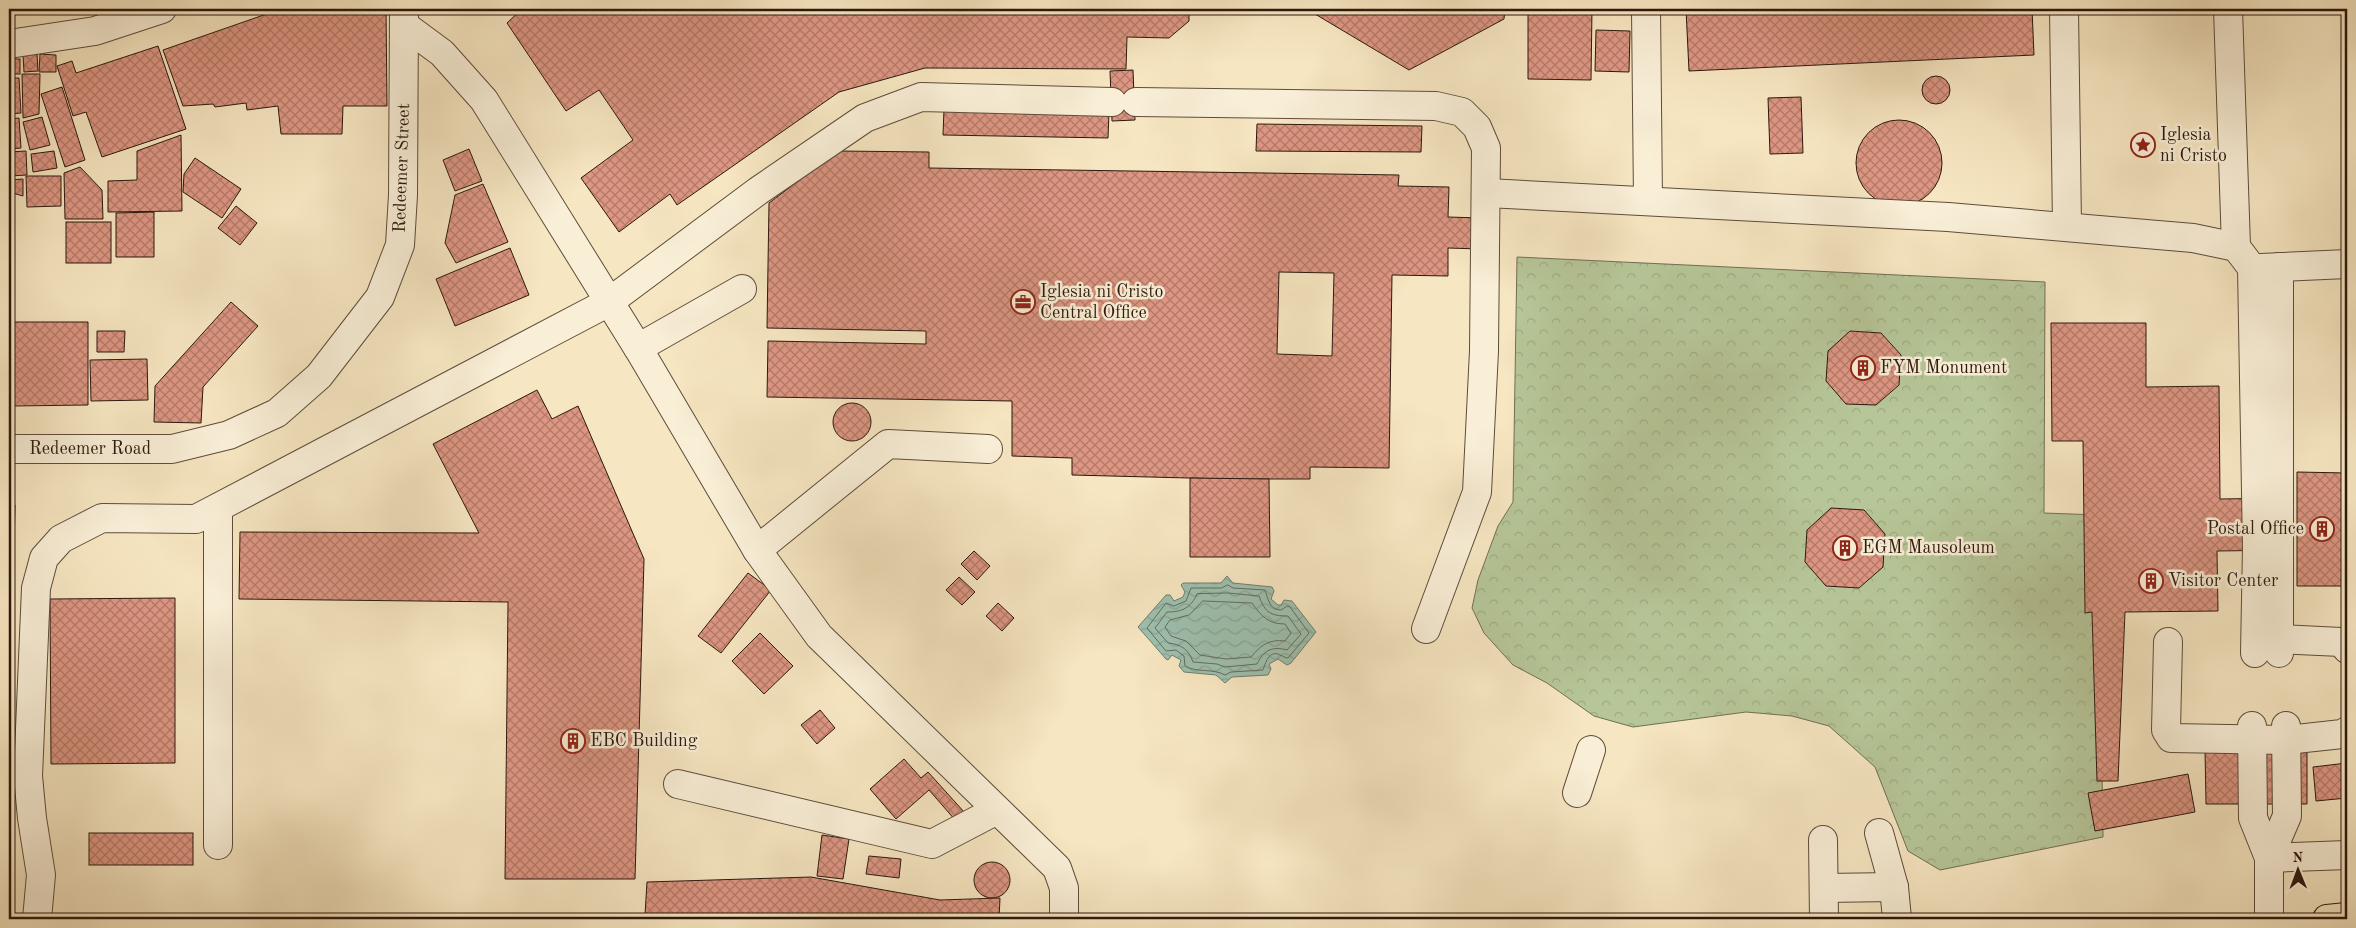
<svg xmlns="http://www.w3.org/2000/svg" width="2356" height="928" viewBox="0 0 2356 928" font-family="'Old Standard TT',serif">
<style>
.forest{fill:url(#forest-crowns);stroke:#716f53}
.water{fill:url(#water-waves);stroke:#707d6f}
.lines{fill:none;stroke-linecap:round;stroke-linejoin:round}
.shore{stroke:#646c5e;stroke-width:1}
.building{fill:url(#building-cross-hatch);stroke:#2c180e;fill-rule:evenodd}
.minor-casing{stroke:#5e4c3b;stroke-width:30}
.major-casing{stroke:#2c180e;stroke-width:30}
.minor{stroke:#f9efd7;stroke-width:28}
.major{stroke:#f6e6c1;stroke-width:28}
.labels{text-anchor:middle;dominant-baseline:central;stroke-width:5;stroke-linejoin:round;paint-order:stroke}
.poi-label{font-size:18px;fill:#2c180e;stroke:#f9efd7;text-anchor:start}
.street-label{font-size:18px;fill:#2c180e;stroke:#f9efd7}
</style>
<defs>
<pattern id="forest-crowns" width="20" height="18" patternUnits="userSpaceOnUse" patternTransform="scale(1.25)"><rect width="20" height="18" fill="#b6c698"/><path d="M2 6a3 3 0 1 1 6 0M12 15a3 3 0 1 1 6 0" fill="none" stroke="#9da982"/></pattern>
<pattern id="water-waves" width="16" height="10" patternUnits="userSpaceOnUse" patternTransform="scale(1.25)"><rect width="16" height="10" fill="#9dc0af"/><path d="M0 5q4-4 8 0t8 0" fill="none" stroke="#87a495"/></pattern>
<pattern id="building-cross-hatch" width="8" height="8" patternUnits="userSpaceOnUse" patternTransform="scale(1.25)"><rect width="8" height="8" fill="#dd9682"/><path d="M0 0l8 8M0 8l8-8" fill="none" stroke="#b37969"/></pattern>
</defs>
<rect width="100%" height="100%" fill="#f6e6c1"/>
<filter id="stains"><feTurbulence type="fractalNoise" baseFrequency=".004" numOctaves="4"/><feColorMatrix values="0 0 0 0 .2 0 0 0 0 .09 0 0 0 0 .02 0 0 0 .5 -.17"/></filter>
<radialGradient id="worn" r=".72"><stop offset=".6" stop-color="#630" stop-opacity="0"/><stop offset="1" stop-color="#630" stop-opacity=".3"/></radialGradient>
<polygon class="forest" points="1517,257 2045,282 2044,513 2098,515 2103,837 1940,870 1908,851 1875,767 1829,726 1792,716 1746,712 1633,727 1594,716 1547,683 1513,665 1484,633 1472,608 1478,580 1498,526 1513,502"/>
<polygon class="water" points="1227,576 1233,583 1272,587 1274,591 1271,599 1278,605 1281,605 1284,600 1292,601 1316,632 1291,663 1287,665 1278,659 1269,664 1271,669 1268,675 1232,677 1225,683 1216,675 1184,672 1179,666 1181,660 1172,655 1168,660 1166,659 1138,627 1166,595 1170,595 1174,601 1183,597 1185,592 1181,585 1183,583 1221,583"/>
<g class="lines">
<g class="shore">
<path d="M1228 585 1233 588 1265 590C1268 598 1269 610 1281 610L1287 606 1290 607 1309 633 1288 658C1285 658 1283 656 1280 655 1269 649 1265 664 1263 670L1231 672 1225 675C1213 668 1196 673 1185 666L1184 656 1176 650 1166 651 1147 628 1166 603 1174 606 1186 601 1191 588H1221Z"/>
<path d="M1228 593 1259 596C1265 613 1271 616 1288 616L1301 634 1287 650C1272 646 1264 650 1257 664L1225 667 1217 664 1193 662C1189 650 1181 644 1168 643L1155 628 1167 612C1182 612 1191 608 1197 594Z"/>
<path d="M1203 601 1252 603C1261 616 1268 624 1285 624L1291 633 1285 641C1269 639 1261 645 1251 657L1226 659 1200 655 1186 641 1171 636 1165 627 1170 620 1189 615Z"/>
</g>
</g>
<g class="building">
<polygon points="281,9 386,9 387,106 343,106 342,134 281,134 278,106 247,110 246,103 215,107 213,104 183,106 163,50"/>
<polygon points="522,9 1189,9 1189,21 1169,38 1127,37 1126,69 925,68 839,92 677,205 670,194 619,232 581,178 633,140 599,90 566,111 507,23"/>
<polygon points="1316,9 1505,9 1504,19 1409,70 1315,14"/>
<polygon points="1541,9 1592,9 1591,80 1528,79 1528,10 1541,11"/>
<polygon points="1686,9 2032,9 2034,55 1689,71"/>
<polygon points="1596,30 1630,31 1629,72 1595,71"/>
<polygon points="158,46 186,129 102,157 86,112 73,116 57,66 72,61 76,73"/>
<polygon points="37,54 38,71 24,72 23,55"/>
<polygon points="40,54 56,55 56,72 39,72"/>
<rect x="9" y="59" width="11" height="15"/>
<polygon points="1133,70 1135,120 1112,121 1110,71"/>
<polygon points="22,74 40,74 39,114 23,118"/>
<circle cx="1936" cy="90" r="14"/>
<polygon points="9,78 19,78 21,113 9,114"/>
<polygon points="62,87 85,160 65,167 41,94"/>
<polygon points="1801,97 1803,153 1770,154 1768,98"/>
<polygon points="944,109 1109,112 1108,138 943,135"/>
<polygon points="42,117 50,145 30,150 23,122"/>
<polygon points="19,118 21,148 9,149 9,119"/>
<circle cx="1899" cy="163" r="43"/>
<polygon points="1257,124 1422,126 1421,152 1256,151"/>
<polygon points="181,135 182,211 108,212 108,181 137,180 137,151"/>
<polygon points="469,149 482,181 455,191 443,160"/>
<polygon points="26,151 27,175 9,176 9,152"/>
<polygon points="54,151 57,168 33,172 31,154"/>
<path d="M838 151 929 152V168L1399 175 1398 186 1449 187 1448 217 1481 218 1480 249 1448 248V276L1392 275 1389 468 1310 467V479H1227L1072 475V458L1012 456V401L767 397 768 341 926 344V331L767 328 769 203ZM1279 272 1334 273 1332 356 1277 354Z"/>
<polygon points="195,158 241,189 222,218 183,192 184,174"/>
<polygon points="80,167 102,190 103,219 65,219 64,173"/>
<polygon points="26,176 61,176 61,206 27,207"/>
<polygon points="23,179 23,196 9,192 9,180"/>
<polygon points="483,184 508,242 456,263 445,243 455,195"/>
<polygon points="236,206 257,223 240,245 218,228"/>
<polygon points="154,212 154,257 116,257 116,213"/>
<rect x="66" y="222" width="45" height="41"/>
<polygon points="510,248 529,295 455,326 436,279"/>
<polygon points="231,302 258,326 203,387 201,423 154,422 155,386"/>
<polygon points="13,322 88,322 88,405 13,406"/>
<polygon points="2051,323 2146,323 2146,387 2219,386 2220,499 2290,498 2291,550 2217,551 2218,611 2125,612 2118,781 2097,781 2092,612 2085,613 2083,441 2052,441"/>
<polygon points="97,331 125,331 124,352 97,352"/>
<polygon points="1850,331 1881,333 1901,355 1899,385 1876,405 1846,404 1826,381 1828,351"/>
<polygon points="147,359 148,400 91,401 90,360"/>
<polygon points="537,390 552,419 578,406 644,559 635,879 505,879 508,602 239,599 240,532 479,533 433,444"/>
<circle cx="852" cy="422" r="19"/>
<polygon points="2297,472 2347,473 2347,586 2297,586"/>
<polygon points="1190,478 1269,479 1270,557 1190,557"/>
<polygon points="9,505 15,505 13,586 9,586"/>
<polygon points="1831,508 1864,510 1885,534 1883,567 1859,588 1826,586 1805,562 1807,530"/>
<polygon points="974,551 990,566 977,580 961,564"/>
<polygon points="748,573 771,590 721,653 698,636"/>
<polygon points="959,577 975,592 962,605 946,590"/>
<polygon points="175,598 175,763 51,764 50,599"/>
<polygon points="998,603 1014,618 1002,631 986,616"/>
<polygon points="760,633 793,666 764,694 732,661"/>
<polygon points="820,710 835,728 817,744 801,725"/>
<polygon points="2307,748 2307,804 2206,804 2205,749"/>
<polygon points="904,759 921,778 928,772 965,813 956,821 929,790 896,819 870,789"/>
<polygon points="2347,763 2347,798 2316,801 2313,767"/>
<polygon points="2188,774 2195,812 2095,831 2088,793"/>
<rect x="89" y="833" width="104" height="32"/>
<polygon points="822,835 849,839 843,879 817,876"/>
<polygon points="869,856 901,859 899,878 866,874"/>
<circle cx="992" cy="880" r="18"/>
<polygon points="811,877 940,900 1000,898 999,919 739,919 645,915 647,882"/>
</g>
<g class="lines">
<defs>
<g id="minor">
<polyline points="1646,9 1648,201"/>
<polyline points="2064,9 2067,226"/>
<polyline points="2228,9 2236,247"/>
<polyline points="404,25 442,53 484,100 638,348 757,550 819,636 1057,868 1064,888 1064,919"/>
<polyline points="9,44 95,31 162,9"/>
<polyline points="1136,102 1436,106 1462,112 1477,127 1486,148 1484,351 1477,492 1426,629"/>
<polyline points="1487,193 1948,217 2193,238 2236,247 2252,268 2257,547 2255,653"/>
<polyline points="2261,268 2347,264"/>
<polyline points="638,348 742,289"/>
<polyline points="9,449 172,449 229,435 277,413 319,376 380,297 400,245 403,195 404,10"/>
<polyline points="218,508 218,845"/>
<polyline points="757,550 888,444 988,449"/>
<polyline points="2278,639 2341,642 2347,649"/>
<polyline points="2168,642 2166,730 2171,738 2286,740 2342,734 2347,731"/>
<polyline points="2279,653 2279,267"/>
<polyline points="2252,726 2253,818 2269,858"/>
<polyline points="678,784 932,844 997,810"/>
<polyline points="1577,793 1591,750"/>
<polyline points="1879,833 1894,887 1897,919"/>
<polyline points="1823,840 1824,919"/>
<polyline points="2269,858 2347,855"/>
<polyline points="1824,888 1894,887"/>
<polyline points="37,919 41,875 32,818 28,776 36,588 44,558 61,539 102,518 196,519 609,302 758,191 865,118 921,97 1112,102"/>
<polyline points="2269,919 2269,858 2287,816 2286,726"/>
</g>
<polyline id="major" points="2327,919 2347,917"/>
</defs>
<use href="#minor" class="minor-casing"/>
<use href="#major" class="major-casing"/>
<use href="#minor" class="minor"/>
<use href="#major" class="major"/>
</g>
<defs>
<symbol id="sight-ring" viewBox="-11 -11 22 22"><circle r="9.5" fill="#f9efd7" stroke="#8f2418" stroke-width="1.5"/><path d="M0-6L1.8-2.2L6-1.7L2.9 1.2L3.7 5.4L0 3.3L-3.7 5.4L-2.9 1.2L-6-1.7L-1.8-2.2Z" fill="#8f2418"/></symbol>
<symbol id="office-ring" viewBox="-11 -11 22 22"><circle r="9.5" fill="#f9efd7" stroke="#8f2418" stroke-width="1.5"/><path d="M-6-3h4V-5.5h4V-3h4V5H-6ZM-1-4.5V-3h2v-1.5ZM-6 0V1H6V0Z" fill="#8f2418"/></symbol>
<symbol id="building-ring" viewBox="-11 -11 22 22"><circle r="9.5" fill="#f9efd7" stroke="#8f2418" stroke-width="1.5"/><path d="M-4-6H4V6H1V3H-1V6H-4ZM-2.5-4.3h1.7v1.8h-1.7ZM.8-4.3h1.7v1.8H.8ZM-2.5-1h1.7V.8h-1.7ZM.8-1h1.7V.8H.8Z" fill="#8f2418"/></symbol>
</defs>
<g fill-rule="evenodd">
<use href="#sight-ring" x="2129" y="131" width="28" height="28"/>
<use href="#office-ring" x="1009" y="288" width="28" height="28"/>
<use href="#building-ring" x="1849" y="354" width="28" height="28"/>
<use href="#building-ring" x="2308" y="515" width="28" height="28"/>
<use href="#building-ring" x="1831" y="534" width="28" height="28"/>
<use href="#building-ring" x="2137" y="567" width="28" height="28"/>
<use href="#building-ring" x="559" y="727" width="28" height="28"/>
</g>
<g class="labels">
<g class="poi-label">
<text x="2160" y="135">Iglesia<tspan x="2160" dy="21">ni Cristo</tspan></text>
<text x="1040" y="292">Iglesia ni Cristo<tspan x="1040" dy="21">Central Office</tspan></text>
<text x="1880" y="368">FYM Monument</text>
<text x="2304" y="529" text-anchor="end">Postal Office</text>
<text x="1862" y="548">EGM Mausoleum</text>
<text x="2168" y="581">Visitor Center</text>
<text x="590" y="741">EBC Building</text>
</g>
<g class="street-label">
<text transform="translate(402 168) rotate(-88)">Redeemer Street</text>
<text x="90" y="449">Redeemer Road</text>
</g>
</g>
<rect width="2356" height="928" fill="none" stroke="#f6e6c1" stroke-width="30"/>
<rect x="10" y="10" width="2336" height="908" fill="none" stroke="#2c180e" stroke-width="2.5"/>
<rect x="15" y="15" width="2326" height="898" fill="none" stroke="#2c180e"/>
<g transform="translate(2298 870) rotate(359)" stroke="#f9efd7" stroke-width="4" paint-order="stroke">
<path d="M0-4L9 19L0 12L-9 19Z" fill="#2c180e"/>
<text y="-8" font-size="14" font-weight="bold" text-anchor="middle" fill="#2c180e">N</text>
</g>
<rect width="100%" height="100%" filter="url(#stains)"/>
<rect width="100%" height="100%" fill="url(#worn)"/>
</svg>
